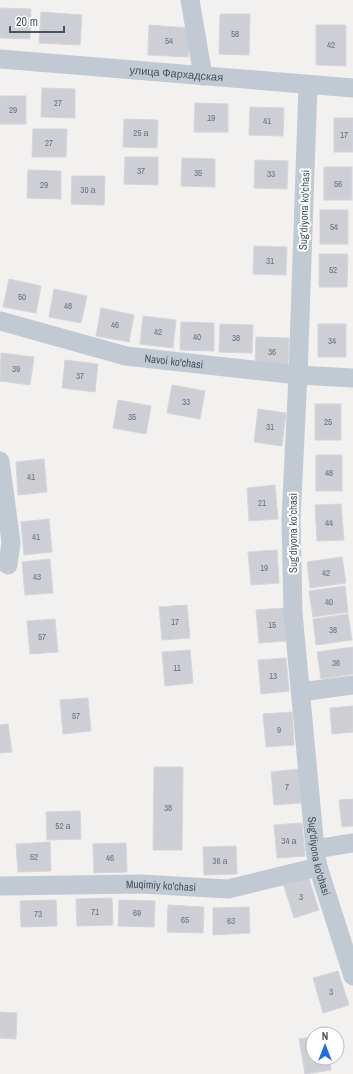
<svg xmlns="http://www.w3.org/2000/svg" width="353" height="1074" viewBox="0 0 353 1074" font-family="'Archivo Narrow',sans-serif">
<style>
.building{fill:#cdcfd5;stroke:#d4d6db}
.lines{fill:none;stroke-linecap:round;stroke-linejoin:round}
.minor{stroke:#c1cad2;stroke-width:19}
.labels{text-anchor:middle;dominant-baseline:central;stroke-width:4;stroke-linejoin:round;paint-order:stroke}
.number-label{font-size:9px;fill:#69727b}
.street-label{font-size:11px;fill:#48535d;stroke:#fff}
</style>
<rect width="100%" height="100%" fill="#f3f0f0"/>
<g class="building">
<polygon points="0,8 31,9 30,39 0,38"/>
<polygon points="41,12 82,15 80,45 39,43"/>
<polygon points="220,14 250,14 249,55 219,54"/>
<polygon points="149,25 190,28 188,57 148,55"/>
<polygon points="316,25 346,25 346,66 316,65"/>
<polygon points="42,88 75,89 75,118 41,117"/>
<rect x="0" y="96" width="26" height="28"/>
<polygon points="195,103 228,104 228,132 194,132"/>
<polygon points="250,107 284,108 283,136 249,135"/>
<rect x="334" y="118" width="19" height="34"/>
<polygon points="124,119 158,120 157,148 123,147"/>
<polygon points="33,129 67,129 66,157 32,157"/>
<polygon points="125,157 158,157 158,185 124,184"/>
<polygon points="182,158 215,159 215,187 181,186"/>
<polygon points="255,160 288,161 287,189 254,188"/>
<rect x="324" y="167" width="28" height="33"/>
<polygon points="28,170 61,171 61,199 27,198"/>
<polygon points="72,176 105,176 104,205 71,204"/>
<rect x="320" y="210" width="28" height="34"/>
<polygon points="254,246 287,247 286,275 253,274"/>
<polygon points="319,254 348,254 347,287 319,287"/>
<polygon points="9,279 41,286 36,313 3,307"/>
<polygon points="54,289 87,296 81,323 49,317"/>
<polygon points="101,308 134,315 129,342 96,336"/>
<polygon points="143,316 176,320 173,348 140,344"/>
<polygon points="181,322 214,323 214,351 180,350"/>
<polygon points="220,324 253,325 252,353 219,352"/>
<rect x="318" y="324" width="28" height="33"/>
<polygon points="256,337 289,338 288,366 255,365"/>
<polygon points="1,353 34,357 30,385 0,381"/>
<polygon points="65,360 98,364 95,392 62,388"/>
<polygon points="172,385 205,391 200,419 167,413"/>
<polygon points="118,400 151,406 146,434 113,428"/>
<rect x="315" y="404" width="26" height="36"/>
<polygon points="258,409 286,413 282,446 254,442"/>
<rect x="316" y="455" width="26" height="36"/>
<polygon points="44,459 47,492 18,495 16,462"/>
<polygon points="275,485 278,519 249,521 247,488"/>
<polygon points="341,504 344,540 317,541 315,505"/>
<polygon points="49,519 52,552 24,555 21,522"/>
<polygon points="277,550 279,583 251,585 248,552"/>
<polygon points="342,557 346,583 310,588 307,562"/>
<polygon points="50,559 53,593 25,595 22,562"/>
<polygon points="345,586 348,612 313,617 309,591"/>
<polygon points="187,605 190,638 162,640 159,607"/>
<polygon points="285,608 287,641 259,643 256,610"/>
<polygon points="348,614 352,640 316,645 313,619"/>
<polygon points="55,619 58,652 30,654 27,621"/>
<polygon points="353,647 353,674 321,679 317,652"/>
<polygon points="190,650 193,683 165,686 162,652"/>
<polygon points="286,658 289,691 261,694 258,660"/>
<polygon points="88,698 91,731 63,734 60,700"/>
<polygon points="353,706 353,732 332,734 330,708"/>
<polygon points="292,712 294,745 266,747 263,714"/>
<polygon points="8,724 12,752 0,753 0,725"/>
<polygon points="154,767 183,767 182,850 153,850"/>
<polygon points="299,769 302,803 274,805 271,772"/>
<polygon points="353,799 353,826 342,827 339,800"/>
<polygon points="80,811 81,839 47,840 46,812"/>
<polygon points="302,823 305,856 277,858 274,825"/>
<polygon points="50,842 51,871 18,872 16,844"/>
<polygon points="126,843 127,872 94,873 93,844"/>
<polygon points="236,846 237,874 204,875 203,847"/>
<polygon points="308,876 319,910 294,918 283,883"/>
<polygon points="112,898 113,925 77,926 76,899"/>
<polygon points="56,900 57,926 21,927 20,901"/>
<polygon points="119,900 155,901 154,927 118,926"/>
<polygon points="168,905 204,907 203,933 167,932"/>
<polygon points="249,907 250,933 213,935 213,908"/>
<polygon points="338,971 349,1005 323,1013 313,978"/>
<polygon points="0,1012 17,1013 16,1039 0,1038"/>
<polygon points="313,1037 313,1058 329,1058 331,1070 305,1074 299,1039"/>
</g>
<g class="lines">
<g class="minor">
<polyline points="190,0 203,76"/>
<path id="s1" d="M0 59 353 88"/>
<path id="s2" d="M308 85 298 375 291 519 293 613 315 849 318 867 353 976"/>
<path id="s3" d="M0 321 126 356 298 375 353 378"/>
<polyline points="0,461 11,542 8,565"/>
<polyline points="301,692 353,685"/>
<polyline points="315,849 353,843"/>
<path id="s4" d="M0 886 141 884 228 889 318 867"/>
</g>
</g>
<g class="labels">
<g class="number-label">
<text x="235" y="34">58</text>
<text x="169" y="41">54</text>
<text x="331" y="45">42</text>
<text x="58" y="103">27</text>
<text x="13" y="110">29</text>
<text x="211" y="118">19</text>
<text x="267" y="121">41</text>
<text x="141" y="133">25 а</text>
<text x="344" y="135">17</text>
<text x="49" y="143">27</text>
<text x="141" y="171">37</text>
<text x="198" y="173">35</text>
<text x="271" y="174">33</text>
<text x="338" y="184">56</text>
<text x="44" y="185">29</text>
<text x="88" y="190">30 а</text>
<text x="334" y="227">54</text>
<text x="270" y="261">31</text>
<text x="333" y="270">52</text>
<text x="22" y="297">50</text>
<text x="68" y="306">48</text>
<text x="115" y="325">46</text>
<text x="158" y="332">42</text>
<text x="197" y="337">40</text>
<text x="236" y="338">38</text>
<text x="332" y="341">34</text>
<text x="272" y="352">36</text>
<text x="16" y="369">39</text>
<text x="80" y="376">37</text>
<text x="186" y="402">33</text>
<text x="132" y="417">35</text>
<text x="328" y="422">25</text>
<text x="270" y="427">31</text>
<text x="329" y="473">48</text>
<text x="31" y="477">41</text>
<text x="262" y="503">21</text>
<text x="329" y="523">44</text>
<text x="36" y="537">41</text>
<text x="264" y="568">19</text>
<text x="326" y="573">42</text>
<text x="37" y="577">43</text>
<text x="329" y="602">40</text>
<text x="175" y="622">17</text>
<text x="272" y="625">15</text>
<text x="333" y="630">38</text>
<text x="42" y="637">57</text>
<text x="336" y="663">36</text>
<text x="177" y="668">11</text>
<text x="273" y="676">13</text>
<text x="76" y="716">57</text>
<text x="279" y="730">9</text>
<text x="287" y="787">7</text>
<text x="168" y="808">38</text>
<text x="63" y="826">52 а</text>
<text x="289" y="841">34 а</text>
<text x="34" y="857">52</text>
<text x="110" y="858">46</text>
<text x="220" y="861">36 а</text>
<text x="301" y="897">3</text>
<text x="95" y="912">71</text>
<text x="137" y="913">69</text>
<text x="38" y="914">73</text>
<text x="185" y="920">65</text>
<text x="231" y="921">63</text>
<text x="331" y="992">3</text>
</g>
<g class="street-label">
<text stroke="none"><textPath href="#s1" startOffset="177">улица Фархадская</textPath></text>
<text transform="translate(304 210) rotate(-88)">Sug'diyona ko'chasi</text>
<text stroke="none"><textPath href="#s3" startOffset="179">Navoi ko'chasi</textPath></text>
<text transform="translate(293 533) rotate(-90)">Sug'diyona ko'chasi</text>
<text stroke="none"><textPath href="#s2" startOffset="773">Sug'diyona ko'chasi</textPath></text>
<text stroke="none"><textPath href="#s4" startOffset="161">Muqimiy ko'chasi</textPath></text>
</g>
</g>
<g transform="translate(325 1046)"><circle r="19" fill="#ffffff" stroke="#b6babe"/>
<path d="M0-3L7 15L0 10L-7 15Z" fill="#1d6de0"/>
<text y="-6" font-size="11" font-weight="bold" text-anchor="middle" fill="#48535d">N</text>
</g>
<path d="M10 26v6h54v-6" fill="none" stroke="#48535d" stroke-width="2"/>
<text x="16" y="26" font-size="12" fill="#48535d" stroke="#ffffff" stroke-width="3" paint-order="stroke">20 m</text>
</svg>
